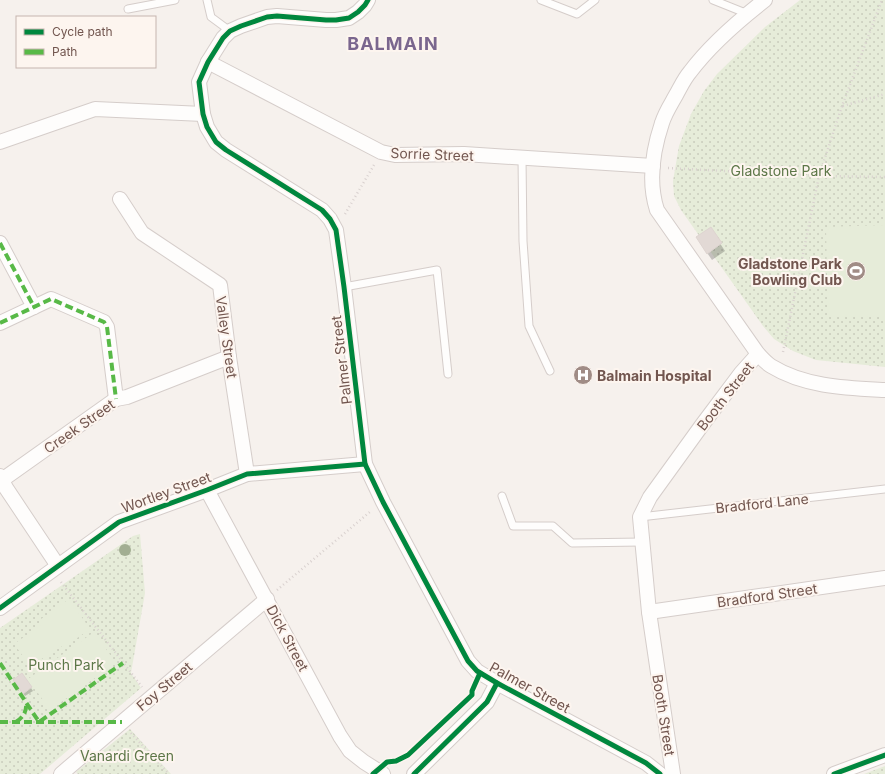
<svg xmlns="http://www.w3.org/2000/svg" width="885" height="774" viewBox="0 0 885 774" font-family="Inter,sans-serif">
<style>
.grass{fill:url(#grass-dots)}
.garden{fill:#e6ecd9}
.shadow{fill:#0003}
.building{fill:#e2d9d5;stroke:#ded4d0}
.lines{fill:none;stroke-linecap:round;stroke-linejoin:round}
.lane-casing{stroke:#d5cdca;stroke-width:9}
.street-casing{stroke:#d5cdca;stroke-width:16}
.path{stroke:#d9d1cf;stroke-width:2.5;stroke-dasharray:1 3;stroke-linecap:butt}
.lane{stroke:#fefdfc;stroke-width:7}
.street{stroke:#fefdfc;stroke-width:14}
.quiet{stroke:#58b947;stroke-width:4;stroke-dasharray:8 4;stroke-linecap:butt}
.cycleway-casing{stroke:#fdf5ef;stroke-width:8}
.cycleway{stroke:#00873e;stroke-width:5}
.tree{fill:#a2ae92}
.labels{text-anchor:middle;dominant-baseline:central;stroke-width:4;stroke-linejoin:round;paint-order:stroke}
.street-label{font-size:14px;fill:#72564f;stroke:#fdf5ef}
.park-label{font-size:14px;fill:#5d7748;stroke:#fdf5ef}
.poi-label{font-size:14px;font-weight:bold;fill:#72564f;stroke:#fdf5ef;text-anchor:end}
.district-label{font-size:18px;font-weight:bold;letter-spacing:1px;fill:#7a668e;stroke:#fdf5ef}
</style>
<defs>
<pattern id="grass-dots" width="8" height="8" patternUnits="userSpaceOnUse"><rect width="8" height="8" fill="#e6ecd9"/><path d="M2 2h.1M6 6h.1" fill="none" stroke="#c9ccbc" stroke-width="1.8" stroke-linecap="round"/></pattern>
</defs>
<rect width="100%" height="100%" fill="#f6f1ed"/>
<g class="grass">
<polygon points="800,0 885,0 885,367 816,360 793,351 774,339 763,326 681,210 674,196 673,181 679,146 691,114 704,91 717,74 765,27"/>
<polygon points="140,534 145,593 131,673 141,688 40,774 0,774 0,628 133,536"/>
<polygon points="130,729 171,774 78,774 76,772"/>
<polygon points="885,766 885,774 864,774"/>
</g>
<g class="garden">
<polygon points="885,225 885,316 828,317 826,227"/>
<polygon points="69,599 90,629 63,648 60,645 31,667 14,644 44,623 41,619"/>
<polygon points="94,632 116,663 50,710 28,679"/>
</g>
<g class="shadow">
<polygon points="710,228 725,251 712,260 701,244"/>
<polygon points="22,674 33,691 25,696 16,683"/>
</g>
<g class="building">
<polygon points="711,227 722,243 707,254 696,237"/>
<polygon points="22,673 32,687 23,694 13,680"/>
</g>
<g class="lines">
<defs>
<g id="lane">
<polyline points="207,0 211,17 230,31"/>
<polyline points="541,0 577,14 595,0"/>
<polyline points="713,0 748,14"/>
<polyline points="128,9 175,0"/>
<polyline points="522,158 523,241 529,326 550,371"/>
<polyline points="344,287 437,270 448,374"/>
<polyline points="502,496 513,526 553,526 572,543 642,542"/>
<polyline points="640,517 885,489"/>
</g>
<g id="street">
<polyline points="368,0 365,5 358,12 349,18 336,20 326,20 277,16 267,17 241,26 230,31 223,38 208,62 199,82 203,114 207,127 216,142 226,150 322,210 330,219 336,230 344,287 365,464 383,502 468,661 477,671 497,683 646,763 660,774"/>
<polyline points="208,62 381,152 395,155 464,154 653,166"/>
<polyline points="0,142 95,109 203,114"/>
<polyline points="120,199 142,233 220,285 229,357 247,474"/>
<polyline points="0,243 34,307"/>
<polyline points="0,323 51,299 104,322 107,327 116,399"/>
<path d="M758 354C762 358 766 363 771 366 805 387 847 388 885 390"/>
<polyline points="0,476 6,488 58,566"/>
<polyline points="2,480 116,399 127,397 229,357"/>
<polyline points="207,490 340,736 350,751 364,762 383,774"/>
<polyline points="0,608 119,522 207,490 247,474 365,464"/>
<polyline points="649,612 885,578"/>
<polyline points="61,774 267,599"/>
<polyline points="414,774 487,702 497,683"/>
<path d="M673 774 649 612 640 517 650 497 702 425 741 373 758 354 657 210C648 182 653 150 662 123 665 113 671 104 676 95 680 88 684 79 690 72 711 44 738 21 765 0"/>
<polyline points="834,774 885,755"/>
</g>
</defs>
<use href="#lane" class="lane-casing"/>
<use href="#street" class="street-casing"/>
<g class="path">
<polyline points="843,106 885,94"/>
<polyline points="668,168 819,176 885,177"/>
<polyline points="345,214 374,165"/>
<polyline points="783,352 819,176 842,106 882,0"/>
<polyline points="61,582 142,687"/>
<polyline points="277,590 371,511"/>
<polyline points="131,733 169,774"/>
</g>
<use href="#lane" class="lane"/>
<use href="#street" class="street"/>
<g class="quiet">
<polyline points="0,243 34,307"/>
<polyline points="0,323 51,299 104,322 107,327 116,399"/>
<polyline points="0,663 39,722 123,663"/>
<polyline points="0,722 122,722"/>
<path d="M16 722C23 717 27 712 26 703"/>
</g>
<defs>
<g id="cycleway">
<polyline points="368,0 365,5 358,12 349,18 336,20 326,20 277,16 267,17 241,26 230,31 223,38 208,62 199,82 203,114 207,127 216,142 226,150 322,210 330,219 336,230 344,287 365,464 383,502 468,661 477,671 497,683 646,763 660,774"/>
<polyline points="0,608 119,522 207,490 247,474 365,464"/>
<polyline points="373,774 387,762 396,761 408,755 472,695 472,691 480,673"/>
<polyline points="414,774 487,702 497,683"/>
<polyline points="834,774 885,755"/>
</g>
</defs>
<use href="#cycleway" class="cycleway-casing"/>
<use href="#cycleway" class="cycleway"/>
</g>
<circle class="tree" cx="125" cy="550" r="6"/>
<defs>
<symbol id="stadium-disc" viewBox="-11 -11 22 22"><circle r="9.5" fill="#a08c86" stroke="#fdf5ef"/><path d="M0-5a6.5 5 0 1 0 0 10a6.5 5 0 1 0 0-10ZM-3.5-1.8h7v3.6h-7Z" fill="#fff"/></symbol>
<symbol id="hospital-disc" viewBox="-11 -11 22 22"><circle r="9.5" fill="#a08c86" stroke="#fdf5ef"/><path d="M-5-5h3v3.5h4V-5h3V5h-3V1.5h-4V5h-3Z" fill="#fff"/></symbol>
</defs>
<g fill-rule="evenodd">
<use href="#stadium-disc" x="845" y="260" width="22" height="22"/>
<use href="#hospital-disc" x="572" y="364" width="22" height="22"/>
</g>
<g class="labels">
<g class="street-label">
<text transform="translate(432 154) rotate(2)">Sorrie Street</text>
<text transform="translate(227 337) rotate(82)">Valley Street</text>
<text transform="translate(341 360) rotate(-97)">Palmer Street</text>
<text transform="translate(725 396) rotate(-52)">Booth Street</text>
<text transform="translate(79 426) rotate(-35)">Creek Street</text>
<text transform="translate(166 492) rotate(-20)">Wortley Street</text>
<text transform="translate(762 503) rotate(-6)">Bradford Lane</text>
<text transform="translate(767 595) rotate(-8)">Bradford Street</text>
<text transform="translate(288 638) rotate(62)">Dick Street</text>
<text transform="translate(164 686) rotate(-40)">Foy Street</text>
<text transform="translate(530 687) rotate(29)">Palmer Street</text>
<text transform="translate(664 715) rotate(81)">Booth Street</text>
</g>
<g class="park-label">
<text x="781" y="170">Gladstone Park</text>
<text x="66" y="664">Punch Park</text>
<text x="127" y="755">Vanardi Green</text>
</g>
<g class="poi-label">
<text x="842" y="263">Gladstone Park<tspan x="842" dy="16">Bowling Club</tspan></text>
<text x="597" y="375" text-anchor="start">Balmain Hospital</text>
</g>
<g class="district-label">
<text x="393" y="43">BALMAIN</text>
</g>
</g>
<rect x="16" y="16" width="140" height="52" fill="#fdf5ef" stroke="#c5b5af"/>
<rect x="24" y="29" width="20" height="6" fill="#00873e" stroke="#c5b5af"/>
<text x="52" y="36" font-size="12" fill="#72564f">Cycle path</text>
<rect x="24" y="49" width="20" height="6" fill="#58b947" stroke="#c5b5af"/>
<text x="52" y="56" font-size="12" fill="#72564f">Path</text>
</svg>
